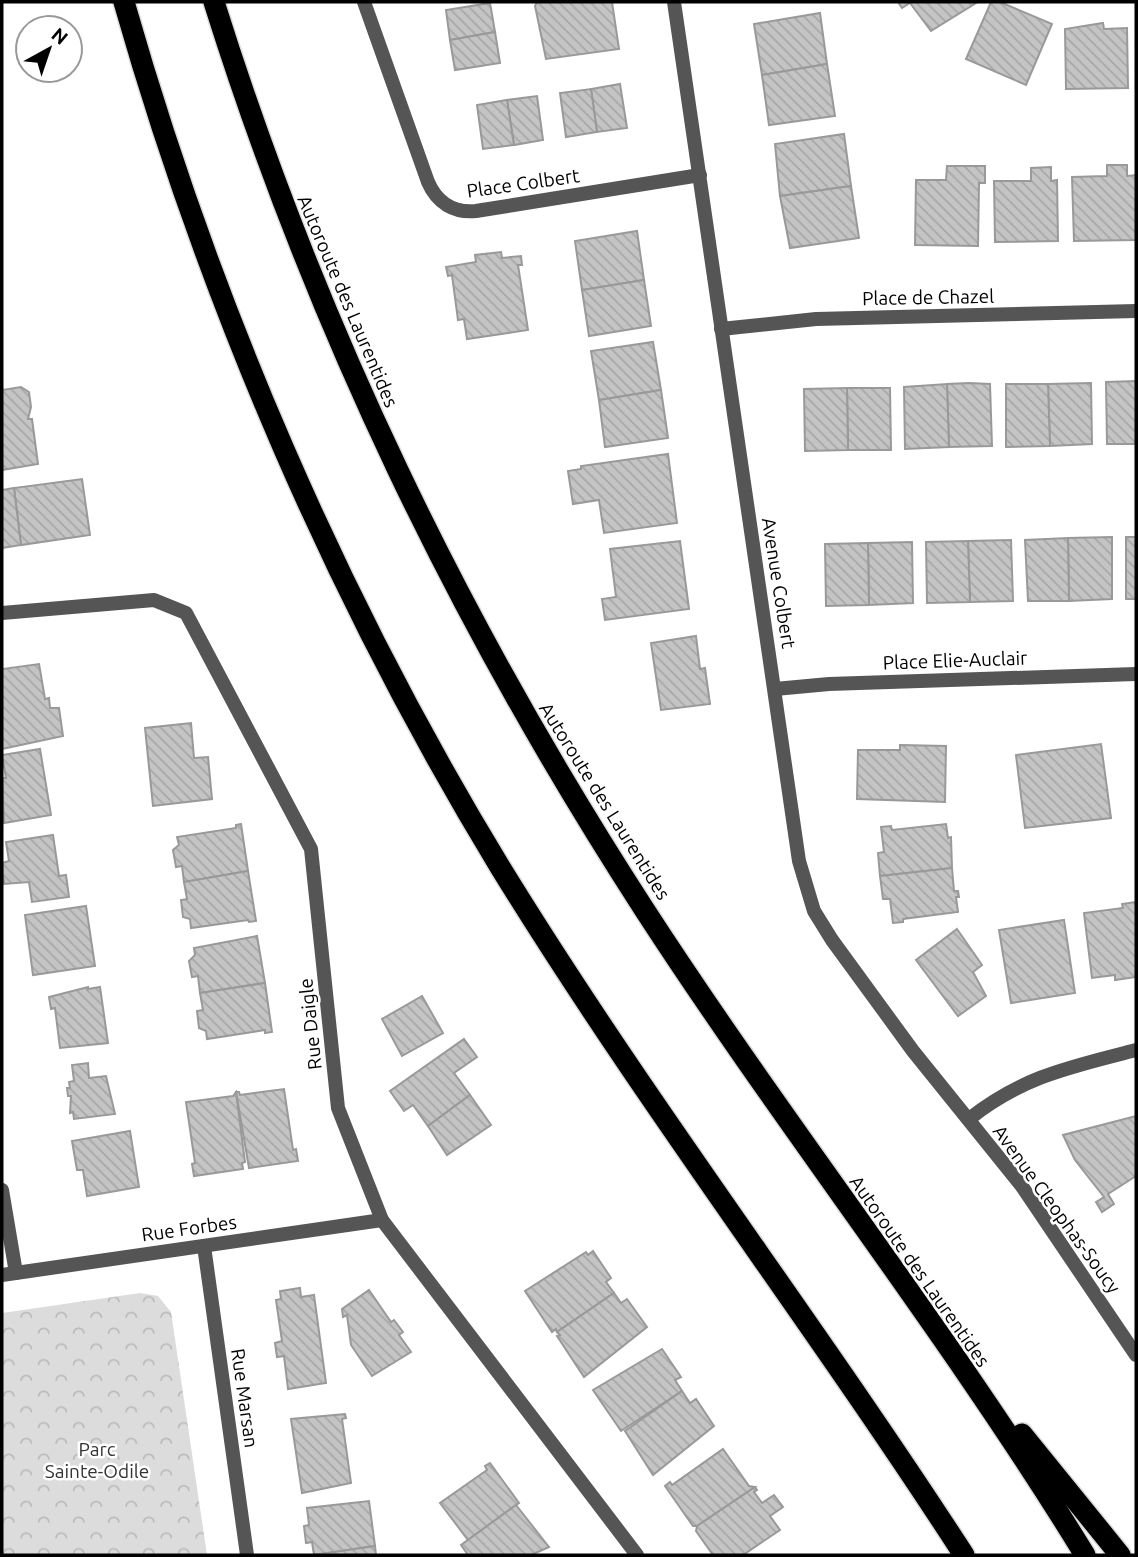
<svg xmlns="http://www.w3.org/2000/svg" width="1138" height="1557" viewBox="0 0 1138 1557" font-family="Ubuntu,sans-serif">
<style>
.park{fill:url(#park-crowns)}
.building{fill:url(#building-back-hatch);stroke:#999;stroke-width:2}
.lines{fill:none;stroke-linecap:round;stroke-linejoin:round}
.highway-casing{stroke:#dbdbdb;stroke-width:24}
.street{stroke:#555;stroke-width:14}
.highway{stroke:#000;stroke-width:21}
.labels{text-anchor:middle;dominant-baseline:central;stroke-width:5;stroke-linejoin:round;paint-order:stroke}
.street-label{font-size:19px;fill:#000;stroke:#fff}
.park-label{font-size:19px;fill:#333;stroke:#fff}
</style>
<defs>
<pattern id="park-crowns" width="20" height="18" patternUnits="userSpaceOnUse" patternTransform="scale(1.75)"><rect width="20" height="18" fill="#dcdcdc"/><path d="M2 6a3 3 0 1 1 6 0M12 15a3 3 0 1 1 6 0" fill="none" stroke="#bbb"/></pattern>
<pattern id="building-back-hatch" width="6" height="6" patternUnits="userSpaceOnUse" patternTransform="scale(1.75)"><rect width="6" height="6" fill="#c4c4c4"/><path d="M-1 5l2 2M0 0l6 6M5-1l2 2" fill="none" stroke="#a7a7a7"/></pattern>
</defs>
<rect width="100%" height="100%" fill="#fff"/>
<polygon class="park" points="140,1293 158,1296 171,1312 207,1555 2,1555 2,1313"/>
<g class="building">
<polygon points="537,2 612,2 619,49 546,59 535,6"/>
<polygon points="898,2 975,2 976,3 931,31 910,3 902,8"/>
<polygon points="991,2 1000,2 1052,24 1026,85 966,59"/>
<polygon points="490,3 495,32 450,40 446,10"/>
<polygon points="820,13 827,64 762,75 754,24"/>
<polygon points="1103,23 1104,29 1127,28 1128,88 1066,89 1065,29"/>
<polygon points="495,32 500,63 455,70 450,40"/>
<polygon points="827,64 835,116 769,125 762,75"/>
<polygon points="620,84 627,128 597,132 591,89"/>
<polygon points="591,89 597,132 566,137 560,93"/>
<polygon points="537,96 543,140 514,145 507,100"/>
<polygon points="507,100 514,145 483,149 477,105"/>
<polygon points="844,134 851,186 780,196 775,144"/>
<polygon points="1107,165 1127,165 1127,176 1136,175 1136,240 1074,241 1072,177 1107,176"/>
<polygon points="947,166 985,166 985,183 979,183 978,246 915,245 916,180 946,180"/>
<polygon points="1051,167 1051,181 1057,180 1058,241 995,242 994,181 1031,181 1031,168"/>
<polygon points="851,186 859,238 790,248 780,196"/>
<polygon points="637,231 644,280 582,290 575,241"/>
<polygon points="501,252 502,258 521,256 522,265 518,265 528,330 467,339 464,319 458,320 452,275 448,276 446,267 476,262 475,255"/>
<polygon points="644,280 651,326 589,336 582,290"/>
<polygon points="653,342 661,390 599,400 591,351"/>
<polygon points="1136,381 1136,444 1107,444 1106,382"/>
<polygon points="969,383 990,384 992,446 949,447 947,384"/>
<polygon points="1091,383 1092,444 1050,446 1048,384"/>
<polygon points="947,384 949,447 905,449 904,387"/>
<polygon points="1006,384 1048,384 1050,446 1006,447"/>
<polygon points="21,387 29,392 31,407 28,419 32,419 38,464 2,470 2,390"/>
<polygon points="847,388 890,388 891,450 848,450"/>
<polygon points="847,388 848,450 805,451 804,389"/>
<polygon points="661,390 668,438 605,447 599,400"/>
<polygon points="668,454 677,523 604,533 599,500 573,504 568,471 581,469 581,466"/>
<polygon points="82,479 90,535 21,545 14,488"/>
<polygon points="14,488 21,545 2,548 2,490"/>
<polygon points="1112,537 1112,599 1069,601 1068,538"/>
<rect x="1126" y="537" width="10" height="62"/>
<polygon points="1068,538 1069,601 1028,601 1025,540"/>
<polygon points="1011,540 1013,601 970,602 968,541"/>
<polygon points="680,541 689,609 605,620 602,599 616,597 610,549"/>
<polygon points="968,541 970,602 927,603 926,542"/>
<polygon points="912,542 913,603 869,605 868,543"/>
<polygon points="868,543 869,605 826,606 825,544"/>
<polygon points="696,636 700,669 705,668 710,704 661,710 651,643"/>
<polygon points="39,664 45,699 49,698 50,708 59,708 63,736 2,749 2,669"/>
<polygon points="191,723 194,758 208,757 212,799 153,806 145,728"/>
<polygon points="1101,744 1111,818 1025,828 1016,755"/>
<polygon points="900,745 946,746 945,802 857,799 858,750 900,750"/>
<polygon points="40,749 51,815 4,823 2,778 6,778 2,755"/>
<polygon points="241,824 248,871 184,882 182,866 176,867 173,850 179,845 177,837 236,828 236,825"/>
<polygon points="946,824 948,838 951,837 952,868 880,876 878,853 884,852 881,827 891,826 892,830"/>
<polygon points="53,835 59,876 66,875 69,897 32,902 29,882 4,884 2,863 9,861 6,842"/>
<polygon points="952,868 954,891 958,891 959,897 956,897 958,912 903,919 903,922 893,923 890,899 883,899 880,876"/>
<polygon points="248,871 256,921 249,922 248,920 191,928 190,919 183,917 181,900 187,899 184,882"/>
<polygon points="1136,902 1136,977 1115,980 1115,975 1092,978 1084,913 1123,908 1122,904"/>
<polygon points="86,906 95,966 33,975 25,915"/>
<polygon points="1064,920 1075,993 1011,1003 999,930"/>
<polygon points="957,929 982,965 973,972 986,996 958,1016 916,960"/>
<polygon points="257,936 265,983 200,993 198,976 192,977 189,961 195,955 194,948"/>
<polygon points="265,983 272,1032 265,1033 265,1030 207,1039 206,1031 199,1028 197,1011 203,1010 200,993"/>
<polygon points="88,987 88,989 100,987 108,1043 60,1048 55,1008 51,1009 49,997"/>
<polygon points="422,996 443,1033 402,1056 382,1019"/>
<polygon points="464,1039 477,1057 454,1073 470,1095 428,1126 413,1105 404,1111 390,1091"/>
<polygon points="88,1063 89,1078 106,1076 115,1114 74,1119 73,1112 70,1113 71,1096 68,1096 67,1088 70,1088 69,1082 74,1081 72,1065"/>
<polygon points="284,1089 293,1150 296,1149 298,1161 249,1168 236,1092 239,1092 240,1095"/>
<polygon points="236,1092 245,1162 242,1163 243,1169 194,1176 192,1164 195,1163 186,1102 233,1096"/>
<polygon points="470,1095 491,1125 447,1155 428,1126"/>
<polygon points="1136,1116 1136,1176 1108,1194 1114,1204 1102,1212 1096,1202 1104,1197 1075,1160 1063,1135"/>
<polygon points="130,1131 139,1187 87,1196 83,1170 77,1170 72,1141"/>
<polygon points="593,1251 611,1278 606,1282 614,1293 557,1332 556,1329 552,1332 525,1291 586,1252 588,1255"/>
<polygon points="300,1288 301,1297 314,1295 326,1383 288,1389 284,1356 277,1357 275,1343 282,1341 276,1300 281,1299 280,1291"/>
<polygon points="369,1290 391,1322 394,1320 403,1332 399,1335 411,1352 372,1376 351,1345 347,1315 343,1317 342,1309"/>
<polygon points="614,1293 621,1303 627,1299 647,1327 584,1377 557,1336 560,1335 557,1332"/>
<polygon points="662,1349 681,1377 675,1380 682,1391 621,1431 593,1390"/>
<polygon points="682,1391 690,1403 696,1399 714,1426 653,1475 625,1431"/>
<polygon points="345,1414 346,1418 342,1419 351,1483 302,1493 291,1419"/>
<polygon points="723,1449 749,1486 755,1487 697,1526 693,1526 665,1486 670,1482 672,1485"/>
<polygon points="490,1463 519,1503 468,1540 440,1503 487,1470 485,1466"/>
<polygon points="755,1487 757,1490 754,1492 762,1503 774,1495 783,1507 770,1516 780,1530 743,1555 713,1555 696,1531 697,1526"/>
<polygon points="369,1501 375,1546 314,1555 312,1542 306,1543 304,1526 309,1525 307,1508"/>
<polygon points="516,1505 549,1547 531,1555 468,1555 461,1545"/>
<polygon points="375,1546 376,1555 314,1555"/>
</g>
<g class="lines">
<defs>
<g id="highway">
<path d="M124 2C210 304 337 599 500 867 645 1103 814 1323 964 1555"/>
<path d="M214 2C316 327 459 623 644 909 786 1128 949 1333 1085 1555"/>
<polyline points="1022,1434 1120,1555"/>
</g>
</defs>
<use href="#highway" class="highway-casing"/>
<g class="street">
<path d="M364 2 428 182C437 203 454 213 476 211L700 175"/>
<polyline points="674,2 799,861 814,911 832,940 913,1051 1021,1185 1136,1355"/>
<polyline points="721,329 816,319 1136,311"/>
<polyline points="2,613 154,600 186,613 311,849 338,1108 382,1220 637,1555"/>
<polyline points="775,689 829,684 1136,674"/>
<path d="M969 1119C1023 1076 1071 1067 1136 1050"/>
<polyline points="2,1190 16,1273"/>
<polyline points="204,1246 247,1555"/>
<polyline points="2,1275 382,1220"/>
</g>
<use href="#highway" class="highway"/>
</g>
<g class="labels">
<g class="street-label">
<text transform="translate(523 183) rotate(-8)">Place Colbert</text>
<text transform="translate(928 297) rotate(-1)">Place de Chazel</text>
<text transform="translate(348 301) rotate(67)">Autoroute des Laurentides</text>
<text transform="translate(779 583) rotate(81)">Avenue Colbert</text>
<text transform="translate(955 660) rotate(-2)">Place Elie-Auclair</text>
<text transform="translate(605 801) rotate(58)">Autoroute des Laurentides</text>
<text transform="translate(310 1024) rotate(-96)">Rue Daigle</text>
<text transform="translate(1057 1209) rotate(54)">Avenue Cleophas-Soucy</text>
<text transform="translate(189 1228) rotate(-8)">Rue Forbes</text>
<text transform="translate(920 1271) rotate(55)">Autoroute des Laurentides</text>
<text transform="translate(245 1398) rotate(82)">Rue Marsan</text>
</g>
<g class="park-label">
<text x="97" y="1449">Parc<tspan x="97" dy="22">Sainte-Odile</tspan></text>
</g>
</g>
<rect width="1138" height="1557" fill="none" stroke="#000000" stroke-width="7"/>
<g transform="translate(49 49) rotate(40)"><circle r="33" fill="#ffffff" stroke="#999999" stroke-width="2"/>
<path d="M0-5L12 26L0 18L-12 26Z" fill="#000000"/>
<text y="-10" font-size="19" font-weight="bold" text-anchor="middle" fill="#000000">N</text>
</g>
</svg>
